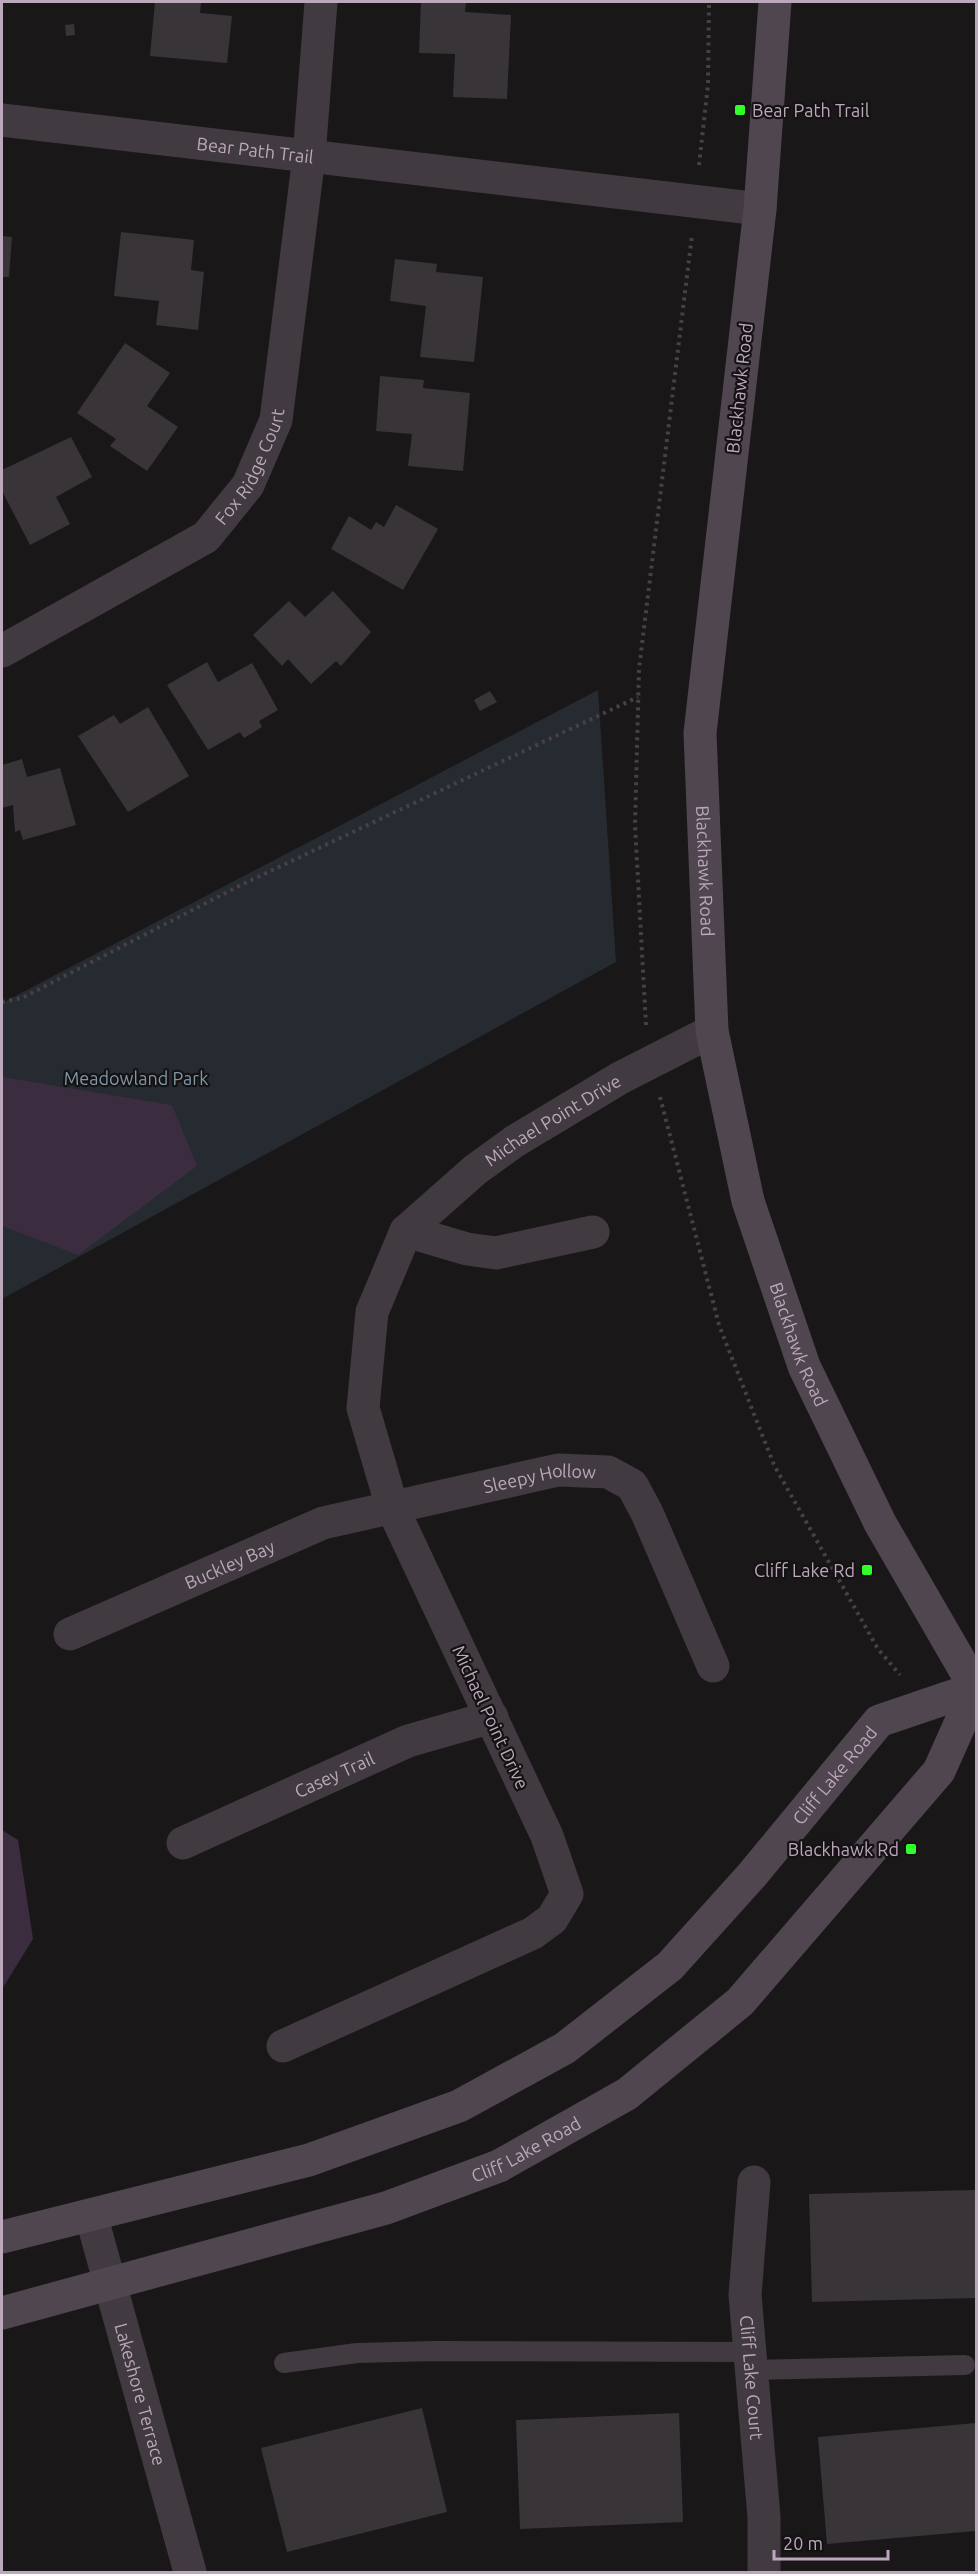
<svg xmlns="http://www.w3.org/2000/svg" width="978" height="2574" viewBox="0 0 978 2574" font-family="Ubuntu,sans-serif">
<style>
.green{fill:#252b30}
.water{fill:#3b2c3f}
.building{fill:#393438}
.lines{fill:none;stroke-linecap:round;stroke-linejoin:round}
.path{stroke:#484048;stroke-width:4;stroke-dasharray:3 4.5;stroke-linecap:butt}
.lane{stroke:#413a40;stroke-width:20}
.street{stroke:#413a40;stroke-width:33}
.secondary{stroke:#50464f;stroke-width:33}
.poi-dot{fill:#30ff2a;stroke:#151214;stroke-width:2}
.labels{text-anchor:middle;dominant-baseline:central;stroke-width:4.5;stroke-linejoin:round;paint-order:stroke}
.poi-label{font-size:18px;fill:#bba8bb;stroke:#151214;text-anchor:end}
.street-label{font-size:18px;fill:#bba8bb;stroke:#151214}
.park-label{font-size:18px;fill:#7e98a8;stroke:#151214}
</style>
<rect width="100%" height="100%" fill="#1a1719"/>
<polygon class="green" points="598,690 616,962 2,1299 2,1003"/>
<g class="water">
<polygon points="2,1077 172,1105 197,1166 78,1255 2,1226"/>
<polygon points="2,1830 18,1840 33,1939 2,1989"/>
</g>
<g class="building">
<polygon points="155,2 201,2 200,13 232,16 227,63 150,56"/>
<polygon points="421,2 466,2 465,12 511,15 507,99 453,97 455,54 419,53"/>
<polygon points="74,24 75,35 66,36 65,25"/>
<polygon points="121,232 194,240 191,270 204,272 198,330 156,325 159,301 114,296"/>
<polygon points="2,236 12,237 9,277 2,277"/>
<polygon points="395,259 437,264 436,272 483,277 474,362 420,357 426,306 390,301"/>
<polygon points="125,343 170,373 147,406 178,427 147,471 110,446 116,439 77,413"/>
<polygon points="380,376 424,380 423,388 470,393 463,471 408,466 412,434 376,431"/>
<polygon points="71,437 92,477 56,497 70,524 30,545 2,491 2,470"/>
<polygon points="396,505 438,529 403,590 331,549 349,516 371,530 376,522 384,527"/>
<polygon points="333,591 371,632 341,666 336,661 311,684 288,659 282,666 253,635 289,601 305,617"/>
<polygon points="207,662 218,682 252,663 278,710 259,721 262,727 244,738 240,732 208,750 167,685"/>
<polygon points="490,691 497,702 480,711 474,700"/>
<polygon points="148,707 189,776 128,812 78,736 114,715 120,724"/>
<polygon points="22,759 27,777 60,768 76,825 23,840 20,830 15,832 13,805 2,808 2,765"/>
<polygon points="975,2190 976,2298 812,2302 809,2194"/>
<polygon points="422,2408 447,2512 287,2552 261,2448"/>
<polygon points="679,2413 683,2522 520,2529 516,2420"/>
<polygon points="976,2423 976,2531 827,2544 818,2437"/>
</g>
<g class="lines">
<g class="path">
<polyline points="699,165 708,85 709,2"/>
<polyline points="2,1002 22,998 241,885 638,697"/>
<polyline points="646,1025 635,825 639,669 692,235"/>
<polyline points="660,1097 719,1325 774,1465 878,1649 900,1675"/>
</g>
<g class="lane">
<polyline points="284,2363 357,2353 434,2351 750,2352"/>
<polyline points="751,2370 965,2365"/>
</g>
<g class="street">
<path id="s1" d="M2 120 760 209"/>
<path id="s2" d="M2 651 206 537 248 485 276 420 309 156 321 2"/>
<polyline points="406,1231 467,1249 496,1253 593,1232"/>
<path id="s3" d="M70 1634 323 1523 558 1470 608 1472 632 1485 647 1513 713 1666"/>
<path id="s4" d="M183 1843 408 1741 492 1717"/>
<path id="s5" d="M283 2046 533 1933 552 1919 567 1894 547 1836 392 1507 363 1408 372 1312 406 1231 475 1170 515 1141 620 1078 712 1031"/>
<path id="s6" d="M754 2182 745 2295 764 2517V2572"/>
<path id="s7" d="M91 2215 190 2572"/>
</g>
<g class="secondary">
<path id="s8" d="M775 2 760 209 700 733 712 1031 748 1201 804 1366 880 1523 976 1689"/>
<path id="s9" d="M2 2237 309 2160 459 2106 565 2048 670 1966 752 1875 879 1721 976 1688"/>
<path id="s10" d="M2 2313 386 2208 499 2166 627 2094 740 2002 939 1771 976 1688"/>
</g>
</g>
<g class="poi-dot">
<rect x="734" y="104" width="12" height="12" rx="3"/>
<rect x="861" y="1564" width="12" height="12" rx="3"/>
<rect x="905" y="1843" width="12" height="12" rx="3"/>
</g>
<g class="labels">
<g class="poi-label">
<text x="752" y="110" text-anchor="start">Bear Path Trail</text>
<text x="855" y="1570">Cliff Lake Rd</text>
<text x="899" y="1849">Blackhawk Rd</text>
</g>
<g class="street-label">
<text stroke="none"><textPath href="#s1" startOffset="255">Bear Path Trail</textPath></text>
<text transform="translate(739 388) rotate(-84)">Blackhawk Road</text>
<text stroke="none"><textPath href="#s2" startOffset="318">Fox Ridge Court</textPath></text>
<text stroke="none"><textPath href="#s8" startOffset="873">Blackhawk Road</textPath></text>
<text stroke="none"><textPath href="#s5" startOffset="1224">Michael Point Drive</textPath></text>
<text stroke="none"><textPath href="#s8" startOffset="1359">Blackhawk Road</textPath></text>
<text stroke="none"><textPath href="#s3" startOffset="498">Sleepy Hollow</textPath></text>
<text stroke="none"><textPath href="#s3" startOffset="174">Buckley Bay</textPath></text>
<text transform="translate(491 1717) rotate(65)">Michael Point Drive</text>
<text stroke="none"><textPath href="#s4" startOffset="166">Casey Trail</textPath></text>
<text stroke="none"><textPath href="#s9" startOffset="982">Cliff Lake Road</textPath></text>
<text stroke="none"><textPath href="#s10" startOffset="550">Cliff Lake Road</textPath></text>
<text stroke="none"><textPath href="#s6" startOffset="196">Cliff Lake Court</textPath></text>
<text stroke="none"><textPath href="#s7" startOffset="186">Lakeshore Terrace</textPath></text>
</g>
<g class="park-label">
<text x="136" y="1078">Meadowland Park</text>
</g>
</g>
<rect width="978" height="2574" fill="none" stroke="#bba8bb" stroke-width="6"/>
<path d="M774 2550v9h114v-9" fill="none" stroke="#bba8bb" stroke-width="3"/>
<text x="783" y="2550" font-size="18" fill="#bba8bb" stroke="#151214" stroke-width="4.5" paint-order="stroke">20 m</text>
</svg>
